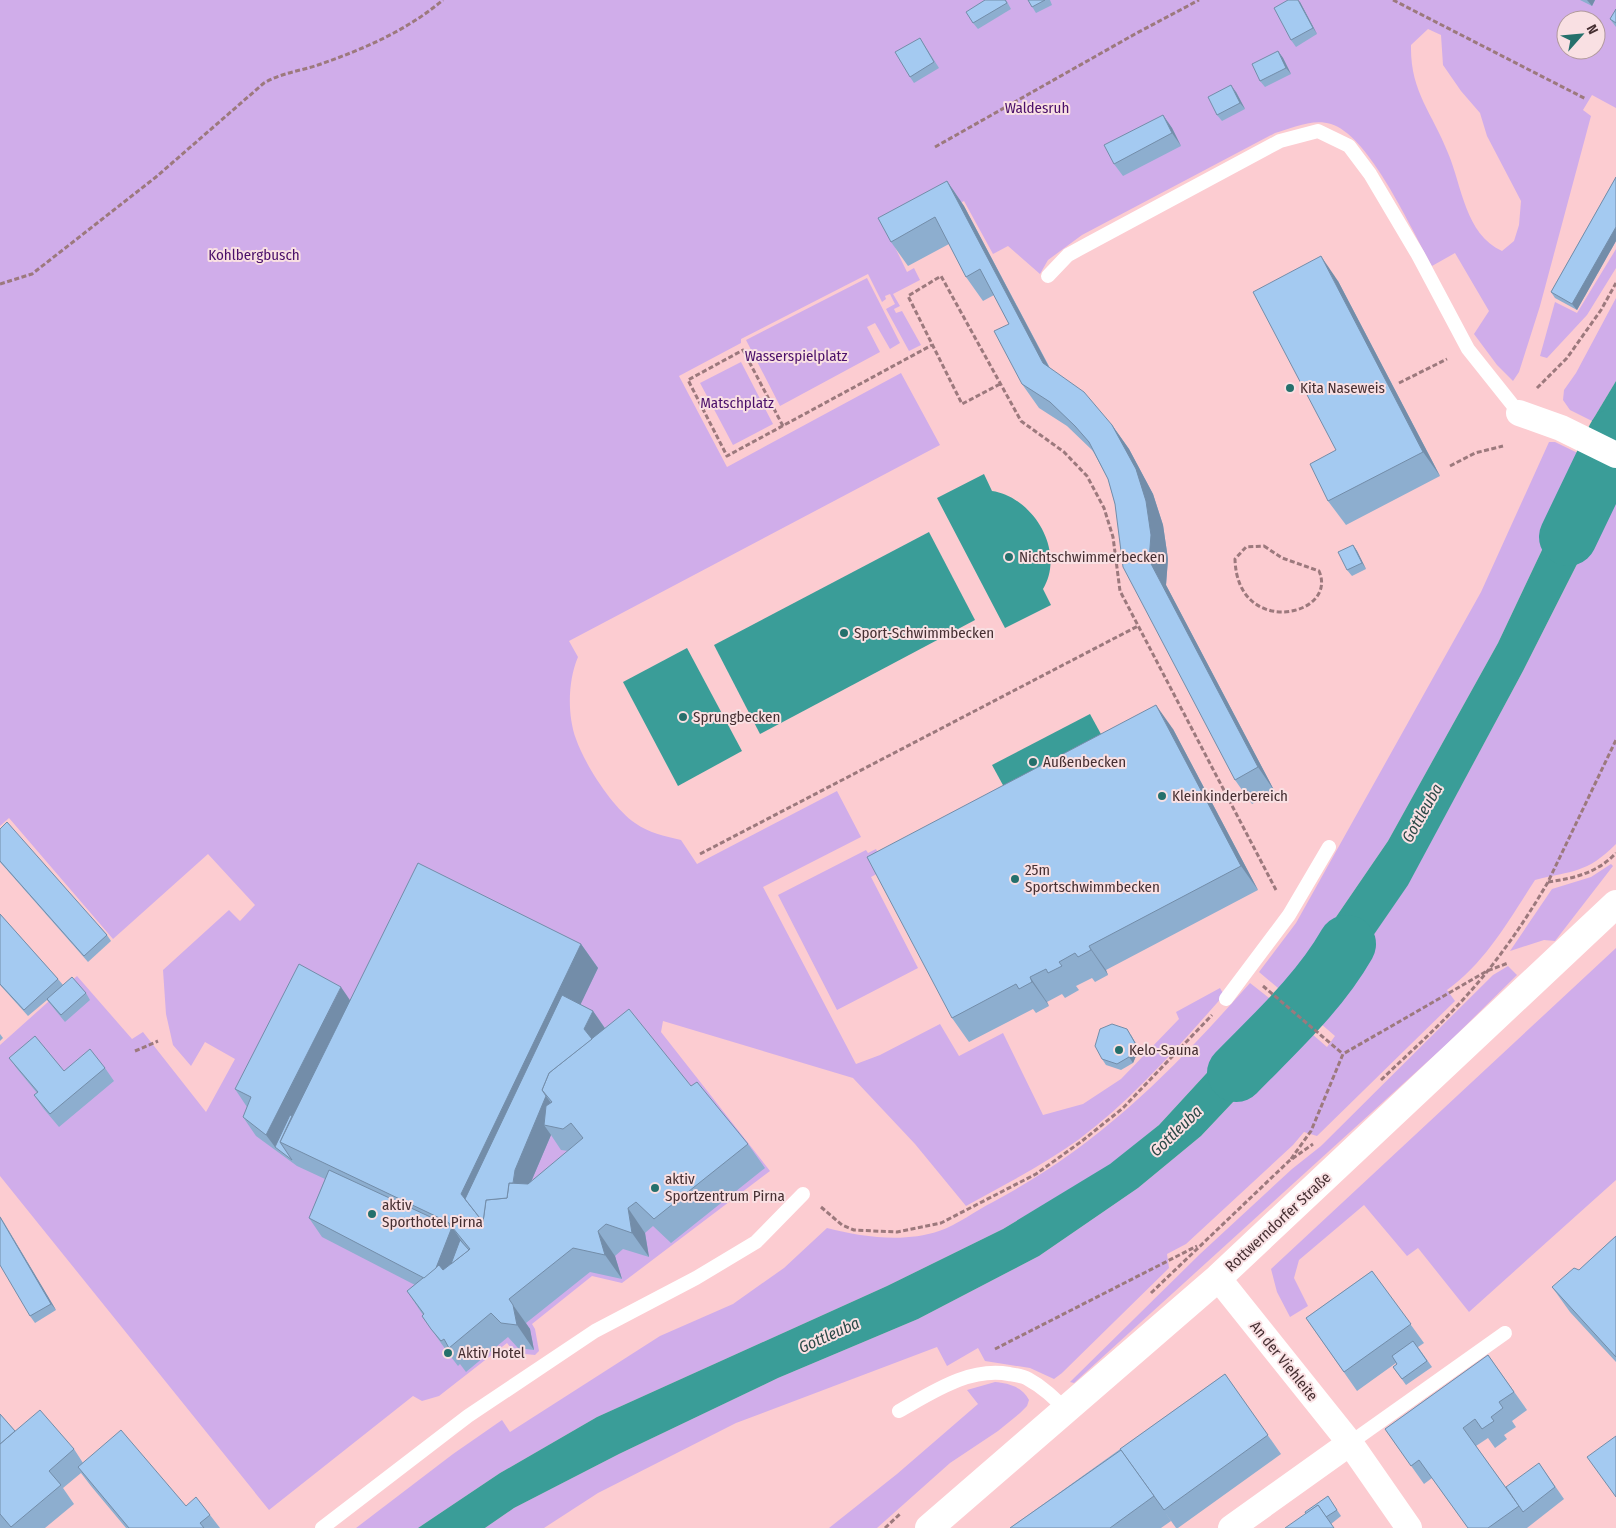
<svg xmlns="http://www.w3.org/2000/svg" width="1616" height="1528" viewBox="0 0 1616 1528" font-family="'Fira Sans Condensed',sans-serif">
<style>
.green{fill:#d0adea;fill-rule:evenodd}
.water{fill:#3a9d98}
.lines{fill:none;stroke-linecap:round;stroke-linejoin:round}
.river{stroke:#3a9d98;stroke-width:58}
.path{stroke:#9c797d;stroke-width:3;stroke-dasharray:5 2.5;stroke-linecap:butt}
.service{stroke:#fff;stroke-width:14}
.minor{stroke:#fff;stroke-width:26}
.secondary{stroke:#fff;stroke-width:28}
.wall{fill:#8daecf;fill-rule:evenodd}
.shaded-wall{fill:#738da9}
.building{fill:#a4caf1;stroke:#738da9}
.poi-dot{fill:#25706c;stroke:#f9e0e3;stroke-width:2}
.labels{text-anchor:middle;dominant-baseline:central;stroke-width:4;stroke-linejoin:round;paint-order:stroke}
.park-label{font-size:15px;fill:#4b106a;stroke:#f9e0e3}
.poi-label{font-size:15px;fill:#462f32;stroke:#f9e0e3;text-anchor:start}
.street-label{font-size:15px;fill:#462f32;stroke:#f9e0e3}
.water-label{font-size:16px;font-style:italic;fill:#2b4947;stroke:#f9e0e3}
</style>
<rect width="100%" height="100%" fill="#fcccd1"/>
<g class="green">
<path d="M0 0H1616V108L1592 95 1583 110 1591 116 1540 306 1519 372 1513 381 1497 365 1474 334 1489 311 1455 253 1432 266C1412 231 1370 136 1331 124 1313 118 1292 128 1275 133L1082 235 1048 260 1040 274 1008 246 993 254 964 201 891 239 907 272 914 268 920 280 893 294 900 306 894 309 896 313 902 311 921 345 909 351 886 309 895 304 890 294 885 296 886 299 882 302 868 274 741 339V343L679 376 727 467 901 373 940 445 569 641 578 657C568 680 567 715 576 739 585 765 613 808 635 823 649 833 664 836 681 840L697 864 837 791 861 837 763 887 856 1064 880 1055 940 1024 959 1056 1003 1033 1043 1115 1083 1104 1121 1079 1179 1019 1176 1012 1220 988 1224 995C1179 1046 1133 1099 1078 1140 1043 1165 1004 1185 966 1206L915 1144 853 1078 663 1021 661 1032 770 1171 622 1283 592 1276 532 1324 535 1329 539 1351 535 1355 515 1353 507 1343 439 1396 422 1401 413 1396 269 1510 0 1176V1045L77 976 132 1039 143 1032 206 1112 235 1059 205 1042 191 1066 173 1045 166 1014 163 970 229 910 240 921 255 905 208 854 113 939 9 818 0 826ZM1566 20H1596V50H1566ZM1428 29 1441 35 1443 65 1461 91 1480 113 1487 136 1521 201 1519 225 1514 241 1502 251C1465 234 1462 186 1448 153 1432 112 1410 92 1411 45Z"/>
<polygon points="1616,249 1616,268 1587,315 1547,358 1540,356 1555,302 1577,313"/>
<polygon points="867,278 900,343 890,349 875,323 867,327 880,352 780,406 746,340"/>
<polygon points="1616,298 1616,381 1592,421 1570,410 1563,400 1564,390 1576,373"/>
<polygon points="741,362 773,424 733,445 700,383"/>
<polygon points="1549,442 1555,442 1586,457 1498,643 1388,841 1284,993 1259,972 1296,923 1481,592"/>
<path d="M1616 487V844C1586 874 1573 870 1535 880 1509 920 1486 962 1447 990L1455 1001 1317 1136 1304 1132 1293 1145 1186 1244 1167 1254 1169 1268 1062 1373 1054 1379 1030 1368 985 1361 978 1348 947 1366 937 1347 736 1423 598 1493 544 1528H485L514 1508 619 1454 778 1378 918 1319 1039 1256 1138 1188 1201 1136 1304 1027 1327 1047 1335 1036 1313 1017 1342 981 1408 884 1523 671Z"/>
<polygon points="876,849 886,869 871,877 918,968 837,1010 778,895 866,850 868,853"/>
<polygon points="1611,864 1613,866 1555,941 1544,940 1510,951 1552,889 1591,877"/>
<polygon points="1616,948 1616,1180 1469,1312 1418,1248 1407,1256 1364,1205 1299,1260 1294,1278 1308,1306 1290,1317 1277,1292 1271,1269"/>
<polygon points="1508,966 1517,975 1448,1043 1074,1383 1070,1382 1200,1254 1292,1169 1321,1146 1493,975"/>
<path d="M1250 983 1273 1001 1159 1125 1111 1164 1003 1229 887 1286 597 1417 500 1473 418 1528H356L453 1454 502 1420 510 1432 660 1336 733 1304 784 1268 827 1228C862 1237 904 1243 939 1231 957 1225 975 1211 993 1202 1101 1144 1170 1073 1250 983Z"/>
<path d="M995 1382C1008 1383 1023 1387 1029 1400L1027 1406 1020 1413 998 1431 950 1463 877 1528H829L897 1474 978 1404 967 1390Z"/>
</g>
<g class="water">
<polygon points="1616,381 1616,433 1592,421"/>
<polygon points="1586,457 1616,471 1616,487 1523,671 1408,885 1342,981 1313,1017 1284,993 1388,841 1498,643"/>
<path d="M984 474 992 491C1033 497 1066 551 1043 589L1051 605 1005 628 937 498Z"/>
<polygon points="929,532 975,620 760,734 714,645"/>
<polygon points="687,648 742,751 678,786 623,682"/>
<polygon points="1090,714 1108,747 1016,809 992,765"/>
<polygon points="1273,1001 1304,1027 1201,1136 1138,1188 1039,1256 918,1319 778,1378 619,1454 514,1508 485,1528 418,1528 500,1473 597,1417 887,1286 1003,1229 1110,1164 1159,1125"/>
</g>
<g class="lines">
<g class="river">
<polyline points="1568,537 1616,437"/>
<path d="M1236 1073C1275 1033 1319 993 1347 944"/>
</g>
<g class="path">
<polyline points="1393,0 1586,99"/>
<polyline points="935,147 1135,34 1199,0"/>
<path d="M0 284 32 274 156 177 264 83C281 73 300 71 318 65 364 49 406 31 443 0"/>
<polyline points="1399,383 1447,359"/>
<polyline points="1000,384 962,404 908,296 941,276 1021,421 1064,452 1087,476 1104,508 1113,537 1120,591 1276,890"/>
<polyline points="1537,388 1567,358 1601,310 1616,283"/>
<polyline points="783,426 743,350 688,380 727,456 932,345"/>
<polyline points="1450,466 1475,453 1503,446"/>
<path d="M1264 546 1282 558 1319 571C1339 616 1237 639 1235 559L1246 547Z"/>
<polyline points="700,854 1138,626"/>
<path d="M1548 882C1575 878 1597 873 1616 853"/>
<polyline points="1263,986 1343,1054"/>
<polyline points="135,1051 158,1041"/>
<path d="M1381 1080C1407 1055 1434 1031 1458 1005 1493 968 1523 925 1548 882L1616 740"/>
<polyline points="1291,1159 1311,1131 1343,1054 1487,971 1508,963"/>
<polyline points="821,1207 842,1225 854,1230 897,1232 941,1223 1036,1174 1082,1141 1123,1108 1212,1015"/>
<polyline points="1151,1293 1289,1161 1313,1144"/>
<polyline points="995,1349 1197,1246"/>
<polyline points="885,1528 901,1513"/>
</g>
<g class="service">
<polyline points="1048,276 1068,255 1090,243 1280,141 1318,131 1349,146 1370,174 1418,255 1468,349 1519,413"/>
<polyline points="1226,999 1289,915 1329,847"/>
<path d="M899 1411C933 1392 969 1367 1009 1374 1015 1375 1023 1376 1028 1379 1043 1387 1054 1398 1066 1410"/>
<polyline points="1350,1443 1505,1333"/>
<polyline points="322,1528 468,1416 595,1331 696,1278 756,1242 803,1194"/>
</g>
<g class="minor">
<polyline points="1519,413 1561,428 1616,455"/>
<polyline points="1218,1278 1350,1443 1409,1528"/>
<polyline points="1231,1528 1350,1443"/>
</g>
<polyline class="secondary" points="929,1528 1218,1278 1616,904"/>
</g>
<g class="wall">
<polygon points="985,0 1006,0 1011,9 978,29 973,23"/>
<polygon points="1028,0 1050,0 1052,5 1036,13"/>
<polygon points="1580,0 1595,0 1592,6"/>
<polygon points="1300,2 1317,34 1296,47 1291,40"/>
<polygon points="1616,9 1616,27 1610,19"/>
<polygon points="920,38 939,68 914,83 910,77"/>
<polygon points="1278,51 1283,58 1291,74 1265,87 1260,81"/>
<polygon points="1236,92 1245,109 1222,121 1217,115"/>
<polygon points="1163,115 1172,128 1181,146 1123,176 1114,164"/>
<polygon points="1616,177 1616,241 1577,310 1555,298 1551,292"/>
<polygon points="947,181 964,206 1050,368 1112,425 1129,449 1153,494 1163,525 1168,559 1166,585 1275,792 1252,804 1235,780 1115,504 1108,479 1094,453 1092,450 1067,426 1039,408 1022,384 1009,324 994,295 983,301 966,277 949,244 908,266 891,242"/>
<polygon points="1338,281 1440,476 1346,525 1328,501 1336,450"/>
<polygon points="1353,545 1357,551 1366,569 1352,576 1347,570"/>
<polygon points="1173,729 1258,890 1106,970 1108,975 1095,982 1092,978 1076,986 1079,990 1065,998 1062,994 1047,1002 1049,1006 1036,1013 1033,1009 969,1042 952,1018"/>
<polygon points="0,829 107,935 111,941 88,962 0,862"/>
<polygon points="0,914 58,979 63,985 86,993 90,1000 65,1022 47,1000 28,1016 0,985"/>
<path d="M581 944 598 968 580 1004 593 1011 605 1028 691 1086 748 1144 765 1168 671 1243 653 1226 645 1233 649 1257 623 1249 615 1256 622 1279 590 1272 526 1323 530 1329 534 1350 518 1348 508 1337 466 1372 460 1364 458 1366 448 1353 422 1316 423 1315 407 1291 415 1285 322 1237 309 1218 325 1179 297 1166 256 1136 243 1117 247 1107 235 1089 350 1000ZM551 1135 561 1150 568 1151 531 1182Z"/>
<polygon points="0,1034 3,1038 0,1041"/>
<polygon points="1131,1035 1139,1049 1133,1063 1121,1070 1106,1065 1102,1059"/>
<polygon points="9,1058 64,1071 105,1068 114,1081 59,1127 43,1108 34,1095 37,1093 18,1070"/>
<polygon points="0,1216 56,1310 35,1323 30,1316"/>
<polygon points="1616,1236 1616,1362 1570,1312 1552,1287 1579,1270"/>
<polygon points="1372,1271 1424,1343 1418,1347 1432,1367 1406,1385 1393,1367 1397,1364 1396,1363 1357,1391 1306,1318"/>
<polygon points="1488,1355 1527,1410 1512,1421 1516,1427 1504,1435 1507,1439 1495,1448 1488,1438 1476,1446 1519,1506 1539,1463 1564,1499 1527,1528 1468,1528 1432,1478 1424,1484 1385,1429"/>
<polygon points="1225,1374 1281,1454 1178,1528 1176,1528 1162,1508 1171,1521 1161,1528 1010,1528"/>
<polygon points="0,1414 15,1431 74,1449 83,1463 186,1506 210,1515 220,1528 126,1528 91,1486 81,1473 63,1488 74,1504 45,1528 0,1528"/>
<polygon points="1328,1496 1341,1516 1331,1524 1306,1514"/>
</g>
<g class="shaded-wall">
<polygon points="1298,0 1300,2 1317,34 1313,28"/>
<polygon points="1587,0 1595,0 1592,6"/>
<polygon points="1278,51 1283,58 1291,74 1286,68"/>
<polygon points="1231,85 1236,92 1245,109 1240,103"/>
<polygon points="1163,115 1172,128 1181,146 1172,133"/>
<polygon points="947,181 964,206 1060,388 1043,363"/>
<polygon points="1616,227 1616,241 1577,310 1572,304"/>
<polygon points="1321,256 1338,281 1440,476 1423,452"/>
<polygon points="1112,425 1129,449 1153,494 1163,525 1168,559 1166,585 1275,792 1258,767 1149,560"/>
<polygon points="1353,545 1357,551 1366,569 1362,563"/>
<polygon points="1156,705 1173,729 1258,890 1241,866"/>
<polygon points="581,944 598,968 479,1217 461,1194"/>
<polygon points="1089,946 1106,970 1108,975 1091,950"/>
<polygon points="1030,977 1047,1002 1049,1006 1032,982"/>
<polygon points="341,987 354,1006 275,1147 266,1135"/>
<polygon points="593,1011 606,1030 598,1047 584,1029"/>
<polygon points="1127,1029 1139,1049 1133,1063 1129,1057"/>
<polygon points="546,1096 559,1114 544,1125 551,1135 528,1189 511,1204 515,1170"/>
<polygon points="628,1208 645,1233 649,1257 632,1233"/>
<polygon points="0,1216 56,1310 51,1304"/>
<polygon points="452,1227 465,1246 444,1283 430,1281"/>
<polygon points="598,1231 615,1256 622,1279 605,1255"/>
<polygon points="513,1305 530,1329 534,1350 517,1325"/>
</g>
<g class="building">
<polygon points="985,0 1005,0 1007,3 973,23 966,12"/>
<polygon points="1028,0 1045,0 1032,7"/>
<polygon points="1288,0 1298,0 1313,28 1291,40 1274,8"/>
<polygon points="1616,9 1616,23 1610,19"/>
<polygon points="920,38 934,62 910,77 895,52"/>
<polygon points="1278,51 1286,68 1260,81 1252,64"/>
<polygon points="1231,85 1240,103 1217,115 1208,97"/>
<polygon points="1163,115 1172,133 1114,164 1104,145"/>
<polygon points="1616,177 1616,227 1572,304 1551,292"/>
<polygon points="947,181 1043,363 1084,392 1112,425 1136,469 1146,501 1151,535 1149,560 1258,767 1235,780 1123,567 1115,504 1108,479 1089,442 1075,426 1050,402 1022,384 994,331 1009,324 980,269 966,277 935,217 891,242 878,218"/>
<polygon points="1321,256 1423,452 1328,501 1310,464 1336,450 1253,292"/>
<polygon points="1353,545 1362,563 1347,570 1338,552"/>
<polygon points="1156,705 1241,866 1089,946 1091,950 1078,957 1075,953 1059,962 1062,966 1048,973 1046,969 1030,977 1032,982 1019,989 1016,984 952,1018 867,857"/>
<polygon points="7,822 107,935 84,956 0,861 0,829"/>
<polygon points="418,863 581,944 461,1194 483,1222 486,1200 507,1198 509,1183 528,1184 583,1138 571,1123 563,1129 544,1125 546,1106 552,1102 542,1090 549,1073 629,1009 691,1086 697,1082 748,1144 654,1219 636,1202 628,1208 632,1233 606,1224 598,1231 605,1255 573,1248 509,1299 513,1305 517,1325 501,1323 491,1313 449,1348 444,1339 441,1341 431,1329 422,1316 424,1314 407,1291 439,1265 443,1270 470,1249 448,1222 280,1142"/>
<polygon points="0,914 58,979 24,1010 0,984"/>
<polygon points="299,964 341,987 266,1135 243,1117 251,1097 235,1089"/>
<polygon points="72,977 86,993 61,1015 47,999"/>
<polygon points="562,995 593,1011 584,1029 592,1039 549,1073 542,1090 546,1096 515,1170 513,1183 509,1183 507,1198 486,1200 483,1222 465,1199"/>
<polygon points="1112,1024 1127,1029 1135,1043 1129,1057 1117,1064 1102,1059 1095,1046 1100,1029"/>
<polygon points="35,1036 64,1071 90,1049 105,1068 50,1114 34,1095 38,1092 9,1058"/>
<polygon points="290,1115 292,1116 280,1142 292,1160 275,1147"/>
<polygon points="329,1170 452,1227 436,1268 424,1278 309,1218"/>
<polygon points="0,1217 51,1304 30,1316 0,1265"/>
<polygon points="1616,1236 1616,1357 1552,1287 1574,1268 1579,1270"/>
<polygon points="460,1240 469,1250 451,1264"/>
<polygon points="1372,1271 1411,1324 1344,1372 1306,1318"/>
<polygon points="1413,1341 1427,1361 1402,1379 1393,1367 1397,1364 1392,1356"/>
<polygon points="1488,1355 1514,1392 1499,1402 1503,1408 1491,1417 1494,1421 1482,1429 1475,1419 1463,1428 1519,1506 1488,1528 1468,1528 1419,1460 1411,1466 1385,1429"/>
<polygon points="1225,1374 1268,1435 1164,1510 1120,1449"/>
<polygon points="40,1410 74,1449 49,1471 61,1485 11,1527 0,1514 0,1444"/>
<polygon points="0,1414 15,1431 0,1444"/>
<polygon points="121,1430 186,1506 196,1497 210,1515 200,1523 204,1528 129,1528 78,1467"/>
<polygon points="1616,1436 1616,1497 1587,1457"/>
<polygon points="1121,1450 1154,1496 1110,1528 1010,1528"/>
<polygon points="1539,1463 1555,1487 1523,1512 1506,1487"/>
<polygon points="1328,1496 1337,1510 1326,1517 1318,1505 1306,1514 1305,1512"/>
<polygon points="1318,1505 1334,1528 1285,1528"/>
</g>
<g class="poi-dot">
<circle cx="1290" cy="388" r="5"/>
<circle cx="1009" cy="557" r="5"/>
<circle cx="844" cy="633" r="5"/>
<circle cx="683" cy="717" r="5"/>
<circle cx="1033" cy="762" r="5"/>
<circle cx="1162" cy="796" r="5"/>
<circle cx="1015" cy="879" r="5"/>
<circle cx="1119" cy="1050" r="5"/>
<circle cx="655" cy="1188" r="5"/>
<circle cx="372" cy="1214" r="5"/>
<circle cx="448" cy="1353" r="5"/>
</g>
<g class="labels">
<g class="park-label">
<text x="1037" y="108">Waldesruh</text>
<text x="254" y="255">Kohlbergbusch</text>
<text x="796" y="356">Wasserspielplatz</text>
<text x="737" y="403">Matschplatz</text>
</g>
<g class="poi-label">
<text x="1300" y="388">Kita Naseweis</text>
<text x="1019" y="557">Nichtschwimmerbecken</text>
<text x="854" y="633">Sport-Schwimmbecken</text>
<text x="693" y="717">Sprungbecken</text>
<text x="1043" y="762">Außenbecken</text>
<text x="1172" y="796">Kleinkinderbereich</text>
<text x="1025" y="870">25m<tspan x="1025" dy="17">Sportschwimmbecken</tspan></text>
<text x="1129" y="1050">Kelo-Sauna</text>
<text x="665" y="1179">aktiv<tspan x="665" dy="17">Sportzentrum Pirna</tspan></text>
<text x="382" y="1205">aktiv<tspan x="382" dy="17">Sporthotel Pirna</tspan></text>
<text x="458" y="1353">Aktiv Hotel</text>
</g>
<g class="street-label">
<text transform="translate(1278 1222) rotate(-43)">Rottwerndorfer Straße</text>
<text transform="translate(1284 1361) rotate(51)">An der Viehleite</text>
</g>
<g class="water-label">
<text transform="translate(1422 813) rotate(-60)">Gottleuba</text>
<text transform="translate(1176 1131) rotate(-44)">Gottleuba</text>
<text transform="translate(829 1335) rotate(-24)">Gottleuba</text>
</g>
</g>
<g transform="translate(1581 35) rotate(63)"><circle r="24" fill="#f9e0e3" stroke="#b1999c"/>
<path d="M0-4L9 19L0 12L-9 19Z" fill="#25706c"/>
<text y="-8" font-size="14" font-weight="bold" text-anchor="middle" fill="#462f32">N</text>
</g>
</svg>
